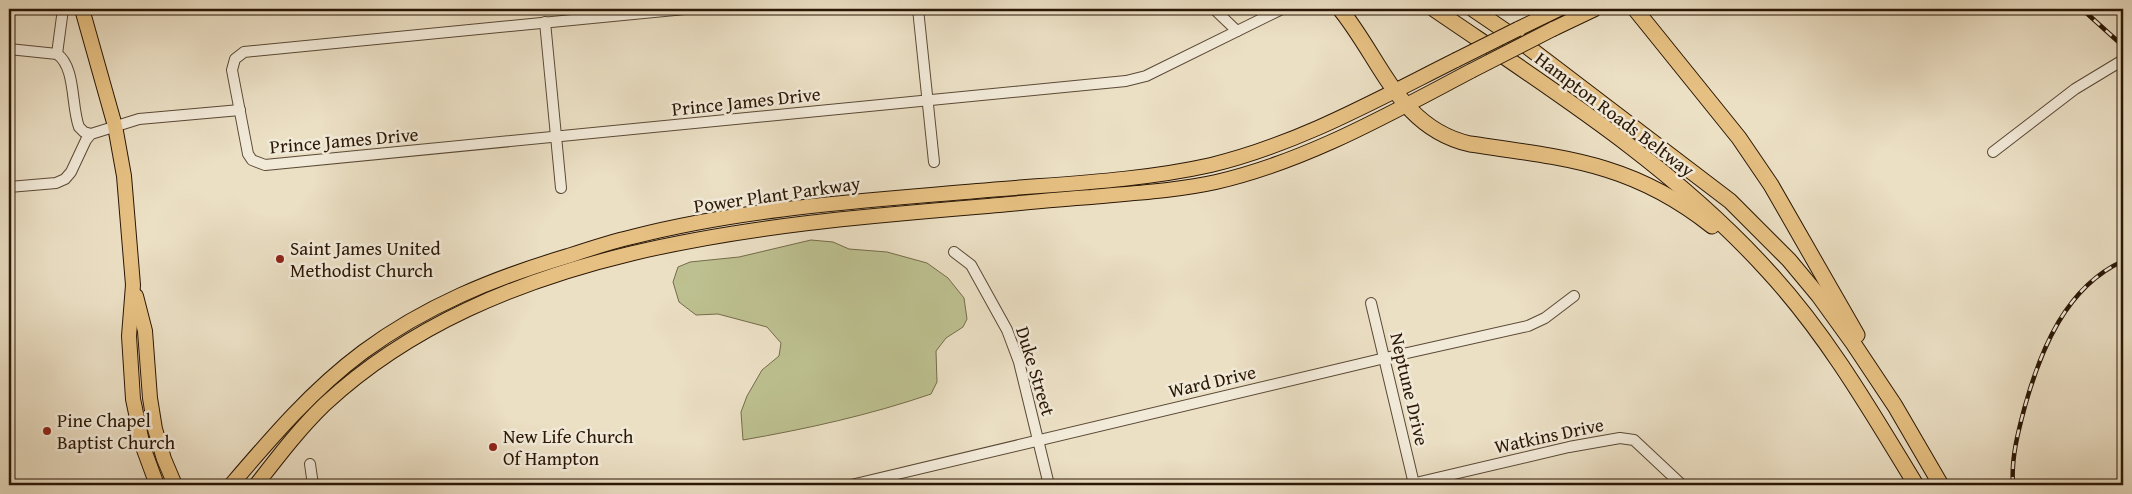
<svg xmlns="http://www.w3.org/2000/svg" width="2132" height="494" viewBox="0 0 2132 494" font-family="'Gentium Book Plus',serif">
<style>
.green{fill:#bdc090;stroke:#746c4a}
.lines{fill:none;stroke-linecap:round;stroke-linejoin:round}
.minor-casing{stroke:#5a4935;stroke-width:12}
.major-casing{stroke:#2a1705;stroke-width:16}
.highway-casing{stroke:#2a1705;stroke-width:17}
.minor{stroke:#f2ead9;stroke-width:10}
.major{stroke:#e6c082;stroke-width:14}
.highway{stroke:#e6c082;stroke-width:15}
.rail-casing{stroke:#2a1705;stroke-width:4.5}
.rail{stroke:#f2ead9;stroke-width:2.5;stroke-dasharray:8;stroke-linecap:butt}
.major-bridge-casing{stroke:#2a1705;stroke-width:16;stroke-linecap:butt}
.major-bridge{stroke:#e6c082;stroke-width:14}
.poi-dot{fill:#8f2418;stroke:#f2ead9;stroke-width:2}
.labels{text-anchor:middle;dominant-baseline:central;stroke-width:5;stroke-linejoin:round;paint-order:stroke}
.street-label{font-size:19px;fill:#2a1705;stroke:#f2ead9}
.poi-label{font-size:19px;fill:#2a1705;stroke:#f2ead9;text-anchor:start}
</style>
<rect width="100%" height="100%" fill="#ebdfc4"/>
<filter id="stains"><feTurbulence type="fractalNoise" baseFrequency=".004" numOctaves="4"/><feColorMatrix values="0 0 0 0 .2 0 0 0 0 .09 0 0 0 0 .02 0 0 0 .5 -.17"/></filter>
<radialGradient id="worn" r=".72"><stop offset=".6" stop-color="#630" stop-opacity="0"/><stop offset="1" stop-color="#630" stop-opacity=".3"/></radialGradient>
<path class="green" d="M811 240 833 242 849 249 887 252 927 263 948 278 964 298 967 319 963 327 946 338 936 351 937 382 931 394C870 415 806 429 743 440L741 412 747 396 762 370 779 356 781 343 767 327 718 314 696 315 679 302 673 282 678 267 690 262 739 257Z"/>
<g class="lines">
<defs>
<g id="minor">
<polyline points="685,9 244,52 235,59 232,70 248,154 252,160 265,165 1126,81 1146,76 1282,9"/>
<polyline points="918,9 934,162"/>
<polyline points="1214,9 1237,31"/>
<polyline points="545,22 561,188"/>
<path d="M9 49 57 54C76 67 71 106 79 127L84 132 91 134"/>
<polyline points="57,54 63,9"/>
<polyline points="1993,152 2075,89 2123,60"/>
<polyline points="9,187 56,183 65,179 71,172 86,140 91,134 139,119 240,110"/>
<polyline points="954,252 971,265 1007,330 1019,362 1049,485"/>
<polyline points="1371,303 1414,484"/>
<polyline points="310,464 313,485"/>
<polyline points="851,485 1385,358 1528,326 1545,318 1574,296"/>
<polyline points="1407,485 1569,447 1620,438 1634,440 1682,485"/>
</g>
<g id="major">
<polyline points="82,9 115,126 124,176 133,285 129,336 133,399 143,447 157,485"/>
<polyline points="1518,29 1559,9"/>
<polyline points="1553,29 1595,9"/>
<polyline points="136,296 145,331 150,398 155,429 164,459 175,485"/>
<path d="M231 485C272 437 312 390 363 352 425 306 494 278 568 256 589 249 610 242 632 237 745 208 862 201 977 191 1055 184 1135 182 1211 165 1298 144 1376 100 1456 60"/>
<path d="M256 485C278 457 299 429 325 404 500 242 772 224 999 205 1030 202 1060 199 1091 197 1133 193 1175 191 1216 182 1307 161 1389 114 1471 71"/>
</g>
<g id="highway">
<path d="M1340 9C1381 59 1399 128 1470 144 1566 158 1633 163 1712 226"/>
<path d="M1434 9C1551 89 1672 165 1768 271 1827 335 1871 411 1916 485"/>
<polyline points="1473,9 1520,41 1730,201 1789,260 1819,296 1853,343 1895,406 1941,485"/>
<polyline points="1635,9 1739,138 1771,185 1857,335"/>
</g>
</defs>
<use href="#minor" class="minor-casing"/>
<use href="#major" class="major-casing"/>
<use href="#highway" class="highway-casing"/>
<use href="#minor" class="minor"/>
<use href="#major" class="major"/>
<use href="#highway" class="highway"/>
<defs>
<g id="rail">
<polyline points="2082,9 2123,46"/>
<path d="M2013 485C2011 458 2018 432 2025 406 2041 349 2066 287 2123 261"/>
</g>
</defs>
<use href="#rail" class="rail-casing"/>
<use href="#rail" class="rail"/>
<defs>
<g id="major-bridge">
<polyline points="1456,60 1518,29"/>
<polyline points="1471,71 1553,29"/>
</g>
</defs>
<use href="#major-bridge" class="major-bridge-casing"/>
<use href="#major-bridge" class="major-bridge"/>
</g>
<g class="poi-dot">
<circle cx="280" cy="259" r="5"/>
<circle cx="47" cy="431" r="5"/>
<circle cx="493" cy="447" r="5"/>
</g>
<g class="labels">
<g class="street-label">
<text transform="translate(746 101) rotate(-6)">Prince James Drive</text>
<text transform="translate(1615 114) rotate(37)">Hampton Roads Beltway</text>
<text transform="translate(344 140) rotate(-5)">Prince James Drive</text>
<text transform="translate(777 194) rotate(-8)">Power Plant Parkway</text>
<text transform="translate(1036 371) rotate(73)">Duke Street</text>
<text transform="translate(1212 381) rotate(-13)">Ward Drive</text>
<text transform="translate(1410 389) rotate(77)">Neptune Drive</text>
<text transform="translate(1549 435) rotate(-12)">Watkins Drive</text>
</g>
<g class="poi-label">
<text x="290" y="248">Saint James United<tspan x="290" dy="22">Methodist Church</tspan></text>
<text x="57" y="420">Pine Chapel<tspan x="57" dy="22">Baptist Church</tspan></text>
<text x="503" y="436">New Life Church<tspan x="503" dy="22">Of Hampton</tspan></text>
</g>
</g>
<rect width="2132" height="494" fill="none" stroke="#ebdfc4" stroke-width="30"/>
<rect x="10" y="10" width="2112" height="474" fill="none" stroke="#2a1705" stroke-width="2.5"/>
<rect x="15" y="15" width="2102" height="464" fill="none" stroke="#2a1705"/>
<rect width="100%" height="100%" filter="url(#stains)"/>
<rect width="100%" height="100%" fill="url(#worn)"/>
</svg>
